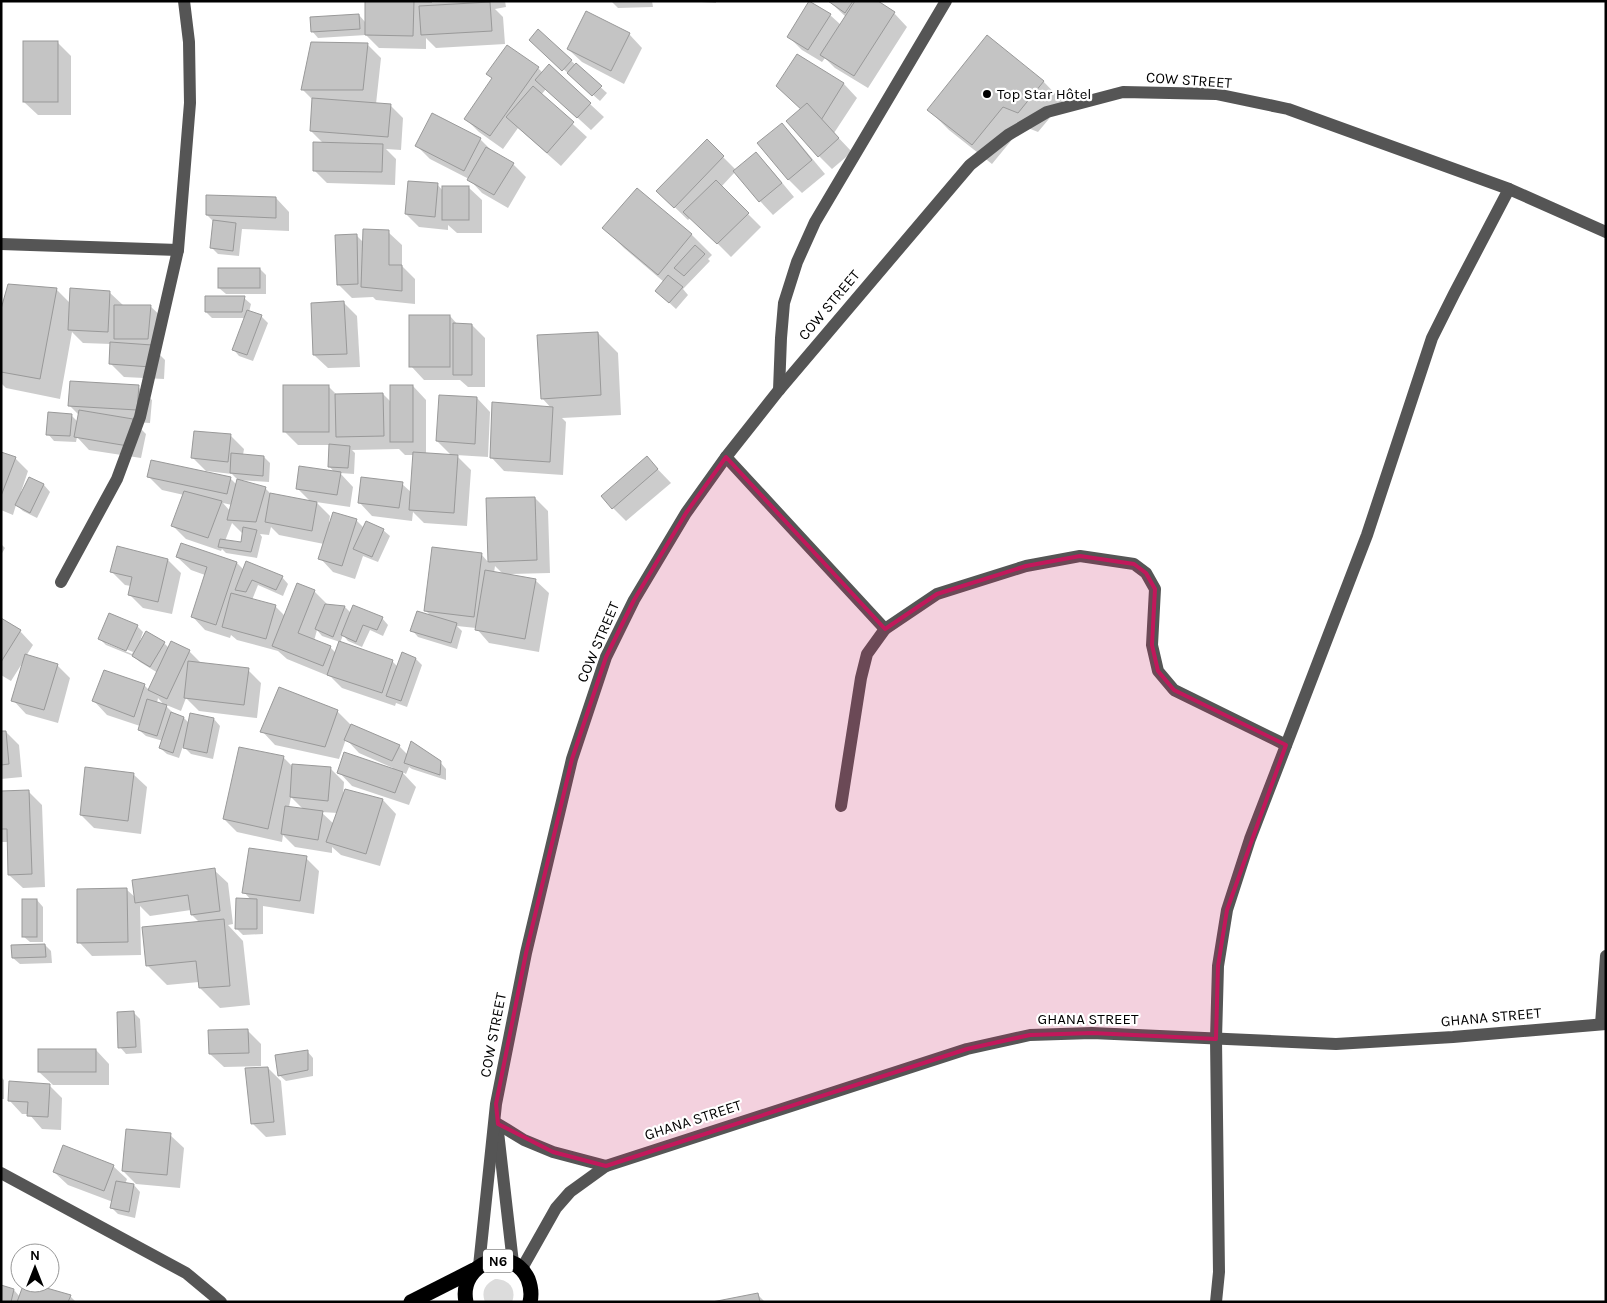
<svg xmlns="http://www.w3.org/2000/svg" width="1607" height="1303" viewBox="0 0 1607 1303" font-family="Karla,sans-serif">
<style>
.green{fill:#dcdcdc}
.shadow{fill:#0003;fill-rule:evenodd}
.building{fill:#c4c4c4;stroke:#999}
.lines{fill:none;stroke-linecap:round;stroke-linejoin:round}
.minor{stroke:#555;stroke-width:12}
.highway{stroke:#000;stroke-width:15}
.marked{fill:#c2185b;fill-opacity:0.2;stroke:#c2185b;stroke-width:4;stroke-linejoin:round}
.poi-dot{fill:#000;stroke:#fff;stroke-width:2}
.labels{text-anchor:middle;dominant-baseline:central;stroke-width:4.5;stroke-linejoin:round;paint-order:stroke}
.shield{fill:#fff;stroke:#4c4c4c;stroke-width:1}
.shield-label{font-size:14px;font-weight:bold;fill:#000}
.street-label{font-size:15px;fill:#000;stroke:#fff}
.poi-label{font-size:15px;fill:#000;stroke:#fff;text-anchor:start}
</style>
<rect width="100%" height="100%" fill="#fff"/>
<path class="green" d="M495 1279C509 1279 517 1289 512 1302H485C481 1291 485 1284 495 1279Z"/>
<g class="shadow">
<polygon points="367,1 432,1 432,3 505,1 506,7 495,9 503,17 505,44 436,48 426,38 426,49 379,48 366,35 318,38 312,31 359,15 366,23"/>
<polygon points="611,1 652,1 653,7 618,8"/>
<polygon points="686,1 716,1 716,3"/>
<polygon points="829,1 876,1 894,13 907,27 868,88 835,68 825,58 822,62 802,50 789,37 830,15 841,25 846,17"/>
<polygon points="538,31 607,93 600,101 537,46"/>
<polygon points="629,34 642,48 624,84 582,62 568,49"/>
<polygon points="58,43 71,56 71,115 38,115 24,102"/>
<polygon points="367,44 381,58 376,104 390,105 403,118 401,150 386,149 396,159 395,185 327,183 314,170 324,144 311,131 313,100 302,89"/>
<polygon points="797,55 844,84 857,98 834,133 852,152 832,169 819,156 801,109"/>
<polygon points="549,66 604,117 591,130 546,89 541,95 587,137 561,166 518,128 503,149 479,132 466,119 538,68 543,73"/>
<polygon points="1043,81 1063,102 1038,132 1023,126 992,164 949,130 929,110"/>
<polygon points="781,125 795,138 825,174 802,193 789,180 758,143"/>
<polygon points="480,139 494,153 513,164 526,177 508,208 482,193 469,179 430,159 417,146"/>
<polygon points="707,141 736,170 756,153 769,167 794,197 773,215 760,201 735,172 721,187 761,227 731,257 691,217 688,220 658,191"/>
<polygon points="437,184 443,191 468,187 482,200 482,233 457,233 448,225 448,230 419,227 406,214"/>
<polygon points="637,190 692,235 712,255 708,259 710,261 683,289 688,295 676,309 663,297 664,282 624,248 604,228"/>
<polygon points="276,198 289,212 289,231 242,229 239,256 218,254 211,247 214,222 207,215"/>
<polygon points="388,232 402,245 402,266 415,279 415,304 376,300 373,297 352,298 338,284 356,235 364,243"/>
<polygon points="260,269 266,275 266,294 226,294 219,288"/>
<polygon points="56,289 70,303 109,292 124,306 150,306 164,319 157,352 165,360 164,379 124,377 110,363 111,344 83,343 72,332 60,399 6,388 1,383 1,314"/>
<polygon points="244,298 251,304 249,312 261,316 268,323 253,361 239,356 233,349 245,318 212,318 206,312"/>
<polygon points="344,303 357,316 360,367 328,368 314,355"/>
<polygon points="450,316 458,325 472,325 485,338 485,387 468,387 460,380 424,380 411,366"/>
<polygon points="598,333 618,353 621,415 562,418 566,422 563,475 504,471 491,457 552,409 542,398"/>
<path d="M413 386 426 400V454L452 456 437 441 477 398 490 412 488 457 456 455 471 470 467 526 424 523 413 512 412 521 372 516 359 502 402 484 412 493 414 455H405L399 449 352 450 355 453 354 474 340 473 353 487 350 507 316 502 330 516 329 522 356 520 364 528 383 530 390 536 378 562 363 556 355 579 333 572 320 558 324 544 279 535 271 527 269 535 260 534 262 537 257 558 226 553 222 549 221 551 186 539 172 525 184 495 162 490 149 477 230 478 237 485 238 480 232 474 206 471 192 457 231 436 244 449 243 455 264 457 270 463 269 482 239 480V481L265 488 271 494 311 502 297 488 335 473 329 466 330 445H298L285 432 329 387 337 395 383 394 391 402ZM223 503 232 505 230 511ZM232 523 242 533H244L242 544 225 541Z"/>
<polygon points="138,387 152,400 150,423 134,422 146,434 141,458 89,450 77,437 76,442 54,441 48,434 71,415 78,422 79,415 69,405"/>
<polygon points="1,453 15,458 28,471 21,492 22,493 30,478 44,485 50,492 37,518 23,511 16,505 13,515 1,510"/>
<polygon points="647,458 671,483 626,521 613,508"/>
<path d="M535 498 548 511 550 573 511 574V576L535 580 549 593 539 652 489 643 476 628 457 626 462 631 457 649 418 637 412 630 432 617 425 610 481 554 489 563 488 499ZM495 566 503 574 494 573Z"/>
<polygon points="1,544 5,548 1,555"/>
<path d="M177 557 237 563 244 570 282 577 288 584 283 596 258 585 252 600 275 606 285 616 314 591 328 605 345 607 351 613 382 618 388 625 383 636 370 630 362 647 348 641 343 635 340 643 392 661 398 667 403 654 416 659 422 665 407 707 396 703 395 706 342 688 331 677 287 659 278 651 237 640 231 635 230 638 205 630 192 616 205 575 191 570ZM317 630 322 636 340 642 336 653 330 647 314 641Z"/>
<polygon points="168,560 181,573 172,614 143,608 129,594 131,586 125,585 112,572"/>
<polygon points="1,620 20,631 33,645 26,656 57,665 70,678 58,723 26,714 13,700 23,662 11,681 1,675"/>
<path d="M137 626 143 632 140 641 141 642 164 643 169 648 189 651 202 664 248 670 261 683 257 718 199 711 186 698 181 711 164 704 172 712V714L184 718 189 723 214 719 220 726 213 759 191 754 183 746 179 758 167 754 160 748 163 741 146 736 139 730 140 726 107 715 94 701 105 671 145 686 149 690 158 673 140 662 133 656 106 645 100 639ZM106 641 133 652 132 654 106 643ZM158 698 165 706 157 703Z"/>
<polygon points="279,689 337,711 351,725 399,746 408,755 440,762 446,769 446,780 412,769 409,767 406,774 401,771 416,787 409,805 352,786 339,772 392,770 393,768 359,753 346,739 339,759 275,745 262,731"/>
<polygon points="1,732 6,732 19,745 22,777 1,779"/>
<path d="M283 757 293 767 331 769 344 782 343 795 346 790 383 800 396 814 380 866 341 855 332 847V853L295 847 283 835 282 842 237 832 224 819ZM291 797 304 810 289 807ZM321 812 338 813 334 824Z"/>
<polygon points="133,774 147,787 141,834 94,828 81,815"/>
<polygon points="29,792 42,805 45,887 23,888 9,875 8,842 1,842 1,793"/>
<polygon points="306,858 319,871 314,914 263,906 263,934 243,935 236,928 251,900 244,892"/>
<polygon points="214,870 228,883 233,924 228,925 243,941 250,1005 220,1008 200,988 199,982 167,985 147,965 200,923 192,915 191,910 150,916 140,906 141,955 92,956 79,942 127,890 136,898"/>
<polygon points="37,900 43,907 43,942 30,942 23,936"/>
<polygon points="45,945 51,951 52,963 20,964 13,958"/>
<polygon points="134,1013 140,1019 142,1053 126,1054 120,1047"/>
<polygon points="247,1030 261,1044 261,1066 224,1067 210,1054"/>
<polygon points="96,1050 109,1064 109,1085 49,1085 62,1098 61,1130 42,1129 29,1114 22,1114 9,1100 10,1082 53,1085 39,1072"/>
<polygon points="307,1051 313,1058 313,1076 286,1081 279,1075"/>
<polygon points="268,1068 281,1081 286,1135 266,1137 252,1123"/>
<polygon points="1,1077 4,1080 4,1099 1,1099"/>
<polygon points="170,1135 184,1148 180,1188 136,1184 123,1171"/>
<polygon points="113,1166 127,1179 125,1184 134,1185 140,1192 135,1218 118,1214 112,1208 113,1202 68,1185 54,1172"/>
<polygon points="14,1290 20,1297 70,1296 76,1302 1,1302"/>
<polygon points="758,1295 765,1302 719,1302"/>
</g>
<g class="building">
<polygon points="365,1 414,1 413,36 365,35"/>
<polygon points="809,1 831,14 808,50 787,37"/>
<polygon points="828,1 853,1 845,13"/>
<polygon points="855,1 878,1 895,12 854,76 820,55"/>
<polygon points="490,2 492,31 421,35 419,6"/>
<polygon points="586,11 630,33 611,71 567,49"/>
<polygon points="359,14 360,29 311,32 310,17"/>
<polygon points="538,29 572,60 562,71 529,40"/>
<polygon points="987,35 1044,81 1018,113 1003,107 972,145 927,110"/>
<rect x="23" y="41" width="35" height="61"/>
<polygon points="311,42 368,43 363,90 301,90"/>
<polygon points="507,45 539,67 490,136 464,119 492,78 486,74"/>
<polygon points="797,54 844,83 818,125 776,86"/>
<polygon points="576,63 602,86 592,96 567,73"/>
<polygon points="549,64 591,103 577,118 535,80"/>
<polygon points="533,86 574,122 547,153 506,117"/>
<polygon points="312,98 391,104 388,137 310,131"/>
<polygon points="807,103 839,138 818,157 786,121"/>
<polygon points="432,113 481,138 464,171 415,146"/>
<polygon points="782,123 812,160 788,180 757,143"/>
<polygon points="707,139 724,156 674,208 656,191"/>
<polygon points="313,142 383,144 382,172 313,171"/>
<polygon points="486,147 514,163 494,195 467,180"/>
<polygon points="756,152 782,183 759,202 733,171"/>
<polygon points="716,180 749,213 717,244 683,212"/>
<polygon points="408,181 438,183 435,217 405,214"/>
<rect x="442" y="186" width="27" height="34"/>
<polygon points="637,188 692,234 658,275 602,228"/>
<polygon points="206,195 276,197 276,218 206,215"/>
<polygon points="213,220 236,223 233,251 210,248"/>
<polygon points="363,229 389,230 389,265 402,265 402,291 361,287"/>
<polygon points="357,234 358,284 337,285 335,235"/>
<polygon points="695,245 705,254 684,276 674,268"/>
<rect x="218" y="268" width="42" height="20"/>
<polygon points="668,275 683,287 669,303 655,291"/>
<polygon points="8,284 57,288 40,379 1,372 1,309"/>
<polygon points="70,288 110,291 108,332 68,330"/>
<polygon points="205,296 245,296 242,312 205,312"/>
<polygon points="344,301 347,354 313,355 311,303"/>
<polygon points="114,305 151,305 148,339 114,339"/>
<polygon points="247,310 262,315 247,355 232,350"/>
<rect x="409" y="315" width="41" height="52"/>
<polygon points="453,323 472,324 472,375 453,375"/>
<polygon points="598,332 601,395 541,399 537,335"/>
<polygon points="110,342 152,345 151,367 109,364"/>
<polygon points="70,381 139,385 137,410 68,406"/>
<rect x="283" y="385" width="46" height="47"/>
<rect x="390" y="385" width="23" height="57"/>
<polygon points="383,393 384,436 336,437 335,394"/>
<polygon points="439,395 477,397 475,444 436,441"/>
<polygon points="492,402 553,407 550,462 490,458"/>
<polygon points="79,410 133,419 128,446 74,437"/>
<polygon points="48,412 72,414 70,436 46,435"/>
<polygon points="194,431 231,434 228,462 191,458"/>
<polygon points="329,444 350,446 348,468 328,467"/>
<polygon points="1,452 16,457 1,496"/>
<polygon points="413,452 458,455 454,513 409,510"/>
<polygon points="231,453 264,456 263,476 230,473"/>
<polygon points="647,456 658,469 612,509 601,496"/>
<polygon points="151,460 231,477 227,494 147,477"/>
<polygon points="299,466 341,472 337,495 296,489"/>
<polygon points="29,477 44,484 30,513 15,505"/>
<polygon points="361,477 403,482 399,508 358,503"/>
<polygon points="237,479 266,487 256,522 227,520"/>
<polygon points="184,491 222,501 208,538 171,526"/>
<polygon points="270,493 317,502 312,531 265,522"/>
<polygon points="535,497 537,560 488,562 486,498"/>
<polygon points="333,512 357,519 342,566 318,559"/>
<polygon points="366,521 384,529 372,557 353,549"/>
<polygon points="243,527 257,530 251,552 218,547 220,539 241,542"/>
<polygon points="181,543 237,562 216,625 191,617 207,567 176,557"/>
<polygon points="117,546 168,559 158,602 128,595 132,577 110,572"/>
<polygon points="432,547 482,553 474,617 424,611"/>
<polygon points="246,561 283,576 276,590 252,580 246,592 235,590"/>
<polygon points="485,570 536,579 525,639 475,630"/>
<polygon points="297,583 315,590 298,633 331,646 323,666 272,646"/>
<polygon points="231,593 276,605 266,639 222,627"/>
<polygon points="325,604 345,606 333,637 315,629"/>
<polygon points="353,605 383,617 377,630 363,625 356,642 341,635"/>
<polygon points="417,611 457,623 451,643 410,631"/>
<polygon points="109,613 138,625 126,651 98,639"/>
<polygon points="1,618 21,630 1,662"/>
<polygon points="146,631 165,642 150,667 132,656"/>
<polygon points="171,641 190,650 167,699 148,690"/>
<polygon points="339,641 393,660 382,693 327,675"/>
<polygon points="402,652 416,658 401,701 386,696"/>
<polygon points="25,654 58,664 44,710 11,701"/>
<polygon points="188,661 249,668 244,705 184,698"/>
<polygon points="104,670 145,684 134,717 92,701"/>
<polygon points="279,687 338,710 325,747 260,732"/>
<polygon points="147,699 167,705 157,736 138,730"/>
<polygon points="171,712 184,717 173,753 159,748"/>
<polygon points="190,713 214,718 207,753 183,748"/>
<polygon points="351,724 400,745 392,761 344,740"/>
<polygon points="1,731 6,731 9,764 1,765"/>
<polygon points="411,741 441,761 440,775 404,763"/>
<polygon points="239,747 284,756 268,829 223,819"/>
<polygon points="344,752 403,772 395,793 337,773"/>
<polygon points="292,764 331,767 328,801 290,797"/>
<polygon points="85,767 134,773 128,821 80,815"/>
<polygon points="345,789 383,799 366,854 326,842"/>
<polygon points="29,790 32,874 8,875 7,829 1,829 1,791"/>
<polygon points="285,806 323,811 318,840 281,834"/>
<polygon points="249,848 307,856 300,901 242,893"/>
<polygon points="215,868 220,911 191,915 188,895 135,903 132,880"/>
<polygon points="127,888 128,942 77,943 77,889"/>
<polygon points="236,898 257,899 257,929 235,929"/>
<rect x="22" y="899" width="15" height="38"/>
<polygon points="224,919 230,986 199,988 196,961 146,966 142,927"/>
<polygon points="45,944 46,957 12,958 11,945"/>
<polygon points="134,1011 136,1047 118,1048 117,1012"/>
<polygon points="248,1029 249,1053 209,1054 208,1030"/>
<rect x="38" y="1049" width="58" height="23"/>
<polygon points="308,1050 308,1070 278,1076 275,1055"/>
<polygon points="268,1067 274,1122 251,1124 245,1068"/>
<polygon points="9,1081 50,1084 48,1117 27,1116 28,1102 8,1101"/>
<polygon points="126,1129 171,1133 167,1175 122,1171"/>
<polygon points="63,1145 114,1165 104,1191 53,1172"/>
<polygon points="116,1181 134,1184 129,1212 110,1208"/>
<polygon points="24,1283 29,1283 71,1295 68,1302 17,1302"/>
<polygon points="1,1285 14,1289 11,1302 1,1302"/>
<polygon points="758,1293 760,1302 712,1302"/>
</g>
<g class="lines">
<g class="minor">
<polyline points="1,244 178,250"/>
<polyline points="779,390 781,338 784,303 797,262 815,222 946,1"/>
<polyline points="726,457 885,629"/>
<polyline points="61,582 117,479 140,417 178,250 190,103 189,42 184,1"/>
<polyline points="841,806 861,678 867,654 885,629 937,594 1026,566 1080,556 1134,564 1146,573 1155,589 1152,645 1158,671 1174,690 1286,745"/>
<polyline points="1601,1024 1606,956"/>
<polyline points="498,1124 524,1140 553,1152 606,1166"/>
<polyline points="498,1132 513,1263"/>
<polyline points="1,1173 186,1273 221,1302"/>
<polyline points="479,1266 496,1104 526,953 572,759 606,657 634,600 686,513 726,457 779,390 970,165 1008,135 1047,112 1123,92 1216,94 1288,109 1509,189 1606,232"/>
<polyline points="521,1270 556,1208 570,1192 606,1166 967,1049 1030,1035 1092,1033 1336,1044 1453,1037 1606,1024"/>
<polyline points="1216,1302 1219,1272 1216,1039 1218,966 1227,910 1250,839 1367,535 1432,338 1454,294 1509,189"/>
</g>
<g class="highway">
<polyline points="411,1302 474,1270"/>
<path d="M466 1302C458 1263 511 1243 528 1279 531 1287 532 1294 530 1302"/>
</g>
</g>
<path class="marked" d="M726 457 885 629 937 594 1026 566 1080 556 1134 564 1146 573 1155 589 1152 645 1158 671 1174 690 1286 745 1227 910 1218 966 1216 1039 1092 1033 1030 1035 967 1049 606 1166 553 1152 498 1124 496 1104 526 953 572 759 606 657 634 600 686 513Z"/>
<circle class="poi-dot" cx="987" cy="94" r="5"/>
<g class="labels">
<rect class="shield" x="483" y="1249.5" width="30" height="23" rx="4"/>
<g class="shield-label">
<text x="498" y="1261">N6</text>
</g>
<g class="street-label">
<text transform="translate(1189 80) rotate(4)">COW STREET</text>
<text transform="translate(829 305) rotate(-50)">COW STREET</text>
<text transform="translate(598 642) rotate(-67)">COW STREET</text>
<text transform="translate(1491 1017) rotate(-5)">GHANA STREET</text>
<text x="1088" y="1019">GHANA STREET</text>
<text transform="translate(493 1035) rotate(-79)">COW STREET</text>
<text transform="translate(693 1120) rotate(-18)">GHANA STREET</text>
</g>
<g class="poi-label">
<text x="997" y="94">Top Star Hôtel</text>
</g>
</g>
<rect width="1607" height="1303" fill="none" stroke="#000000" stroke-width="5"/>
<g transform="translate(35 1268)"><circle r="24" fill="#ffffff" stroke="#999999"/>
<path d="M0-4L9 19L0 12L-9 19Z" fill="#000000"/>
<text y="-8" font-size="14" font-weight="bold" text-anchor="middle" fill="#000000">N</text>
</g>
</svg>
